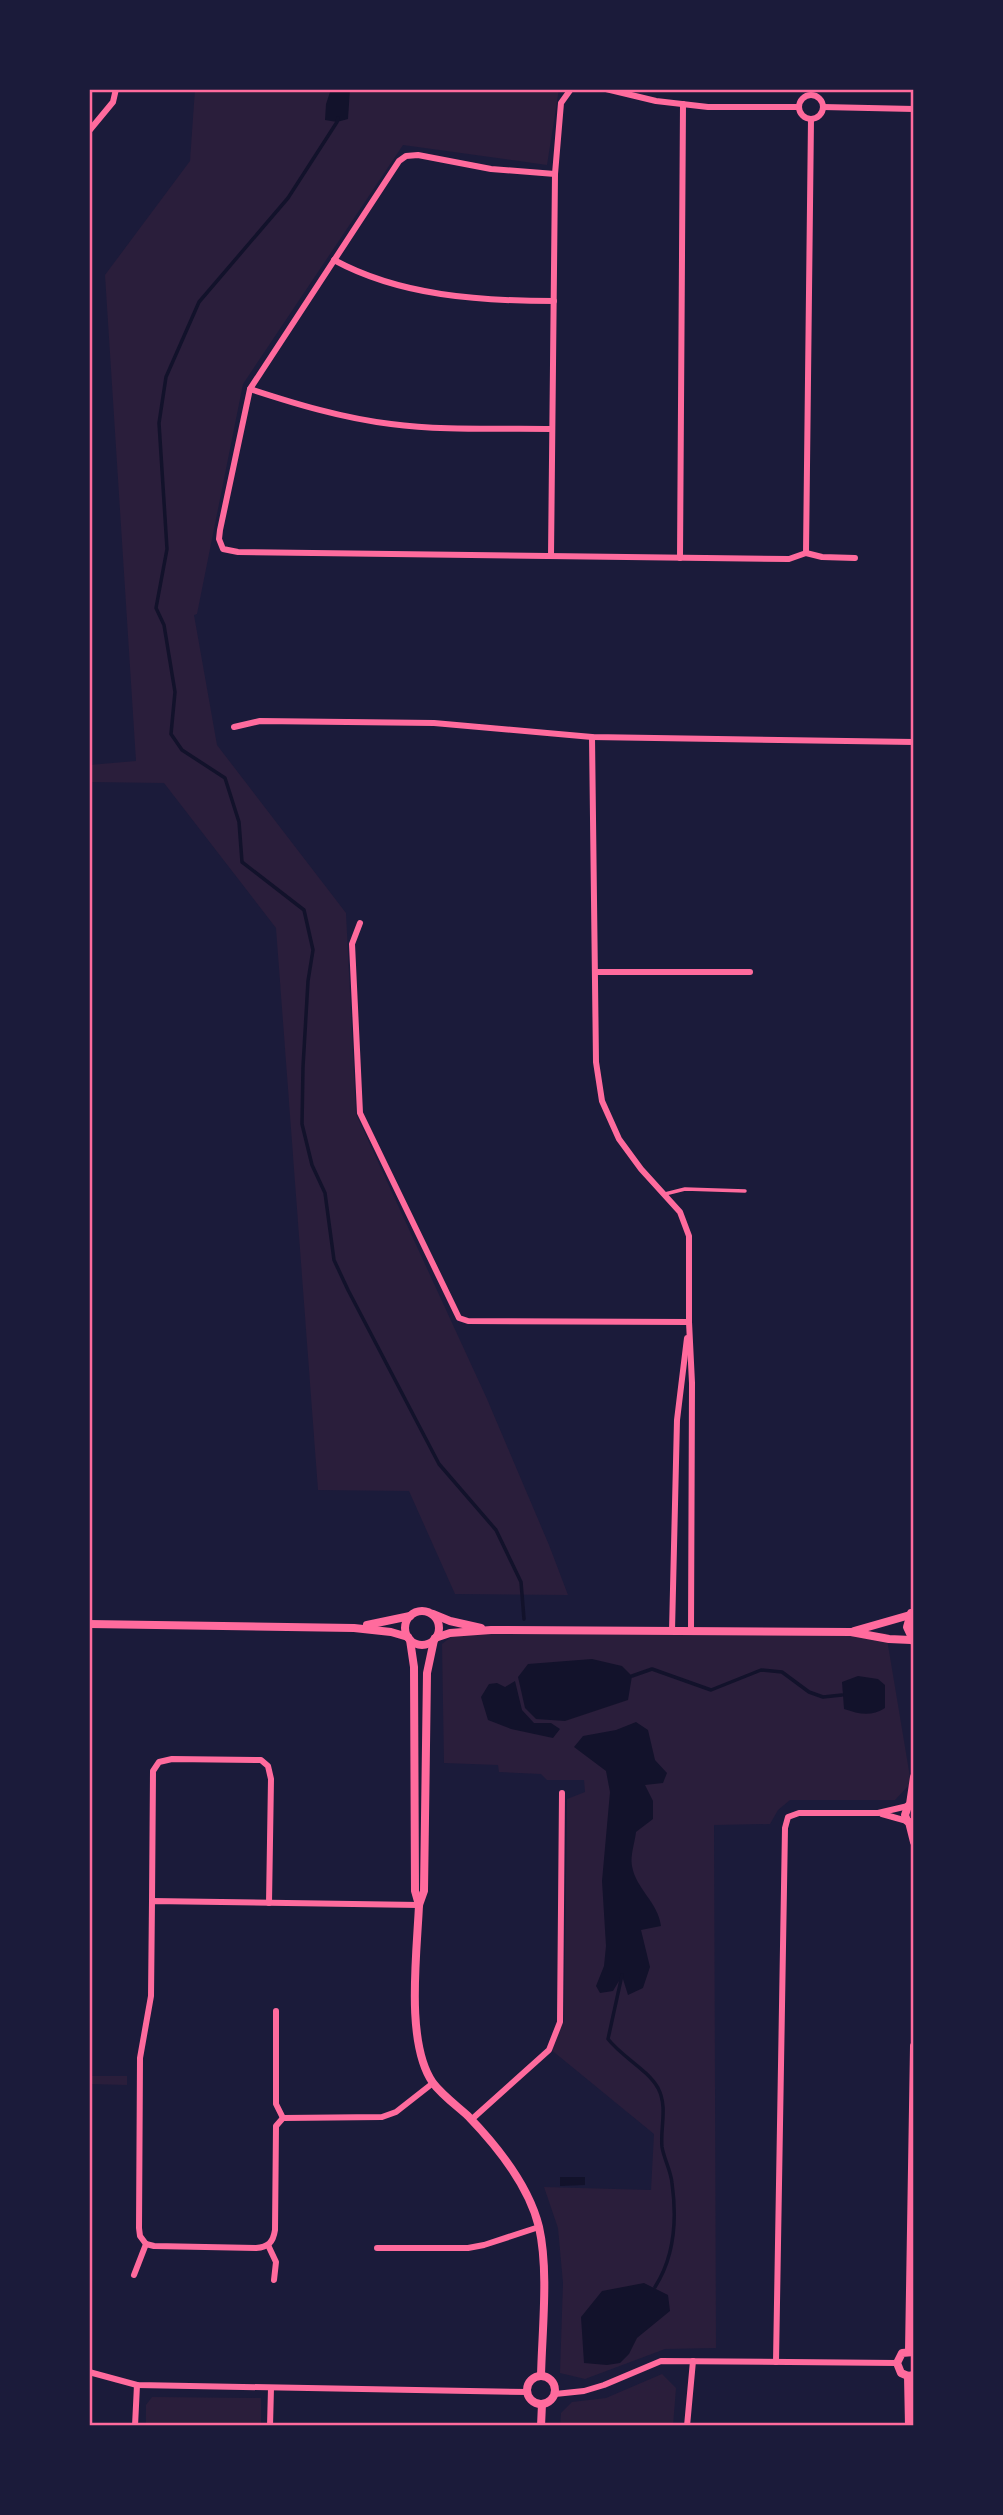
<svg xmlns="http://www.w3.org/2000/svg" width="1003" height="2515" viewBox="0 0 1003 2515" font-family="'Varela Round',sans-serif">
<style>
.green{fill:#2a1e3b}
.water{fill:#12122b}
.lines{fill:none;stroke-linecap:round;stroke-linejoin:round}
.stream{stroke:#12122b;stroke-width:3.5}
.service{stroke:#ff6b9d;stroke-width:3.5}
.minor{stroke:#ff6b9d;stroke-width:6}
.tertiary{stroke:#ff6b9d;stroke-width:8}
.neatline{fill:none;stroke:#ff6b9d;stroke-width:2.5}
</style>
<rect width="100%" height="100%" fill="#1b1b3a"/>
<g class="green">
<polygon points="195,89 559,89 547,165 403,145 243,384 197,614 194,615 217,745 346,913 356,1114 487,1399 549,1545 568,1595 455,1594 409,1491 318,1490 276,928 164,783 89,782 89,765 136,761 105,275 190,161"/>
<polygon points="456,1633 886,1633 911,1783 895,1800 790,1800 778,1810 770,1824 714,1825 716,2348 665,2349 585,2379 560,2373 563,2283 558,2228 544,2187 651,2190 654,2134 549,2048 564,2022 567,1799 585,1792 584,1780 547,1780 541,1774 499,1772 498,1765 444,1763 442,1644"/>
<polygon points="89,2076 127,2076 127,2085 89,2084"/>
<polygon points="662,2374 676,2388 673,2426 560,2426 561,2413 572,2402 606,2398"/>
<polygon points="152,2397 261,2398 261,2426 146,2426 146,2405"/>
</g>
<g class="water">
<polygon points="331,89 350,89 348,119 337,122 325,120 326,104"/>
<polygon points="592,1659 622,1666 632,1676 628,1700 565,1721 536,1719 525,1708 518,1677 528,1664"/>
<path d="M858 1676 878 1679 885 1685V1708C871 1717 859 1714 844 1709L842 1682Z"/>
<polygon points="515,1681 522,1710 534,1723 551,1723 560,1729 553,1738 511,1729 488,1720 481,1697 489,1684 497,1683 505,1687"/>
<path d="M636 1722 648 1730 655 1760 667 1773 663 1783 645 1785 653 1801V1819L636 1832C635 1842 630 1856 632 1866 636 1889 658 1902 661 1926L641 1930 650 1967 643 1988 628 1995 622 1976 613 1991 600 1993 596 1986 604 1966 606 1946 602 1881 610 1792 606 1771 574 1747 583 1736 616 1730Z"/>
<polygon points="560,2177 585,2177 585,2185 560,2186"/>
<polygon points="644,2283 668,2295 670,2311 637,2338 629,2354 620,2363 607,2365 584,2363 581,2317 602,2291"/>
</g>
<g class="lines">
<g class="stream">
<polyline points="338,118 337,122 288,198 199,302 166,377 159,423 167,549 156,608 164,625 175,692 171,734 182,750 225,778 239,822 242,862 304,910 313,950 308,981 303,1067 302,1124 312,1165 325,1193 334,1260 348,1290 439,1464 496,1530 521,1582 524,1619"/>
<polyline points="632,1676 652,1669 711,1690 761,1670 782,1672 809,1692 823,1697 842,1695"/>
<path d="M622 1975 608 2039C622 2057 647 2069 658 2088 668 2107 660 2128 662 2147 664 2159 671 2171 672 2183 677 2219 675 2256 655 2287"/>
</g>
<polyline class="service" points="665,1194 685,1189 745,1191"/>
<g class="minor">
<polyline points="606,89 656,101 708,107 799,107"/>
<circle cx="811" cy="107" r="12"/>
<polyline points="823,107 914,109"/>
<polyline points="89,131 113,102 116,89"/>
<polyline points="555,174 491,169 418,155 406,156 399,161 250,389 220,530 219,539 223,549 238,552 789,559 806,553 822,557 855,558"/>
<path d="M334 260C400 296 480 301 554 301"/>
<path d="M250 389C296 404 342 418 391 424 444 431 499 428 552 429"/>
<polyline points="806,553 811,119"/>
<polyline points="551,556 555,174 561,103 571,89"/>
<polyline points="680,558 683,104"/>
<polyline points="234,727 260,721 434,723 592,737 914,742"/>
<polyline points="592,737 596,1062 602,1101 619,1139 641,1169 680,1212 689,1236 689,1322 692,1383 691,1631"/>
<polyline points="360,923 352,944 360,1113 459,1318 468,1321 689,1322"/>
<polyline points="596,972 750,972"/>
<polyline points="672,1631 677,1420 687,1338"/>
<polyline points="882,1814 907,1821"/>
<polyline points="152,1901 153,1771 159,1762 172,1759 261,1760 268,1766 271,1779 269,1903"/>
<polyline points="276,2011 276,2104 283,2118"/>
<polyline points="471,2120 549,2050 560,2022 562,1793"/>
<polyline points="146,2244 140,2236 139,2228 140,2058 151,1996 152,1901 419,1905"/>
<path d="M146 2244 154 2246 256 2248C268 2247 273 2243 275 2230L276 2126 283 2118 382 2117 396 2112 433 2083"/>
<polyline points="268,2245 276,2262 274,2280"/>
<polyline points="377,2248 468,2248 484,2245 539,2227"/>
<polyline points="134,2275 146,2244"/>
<polyline points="776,2362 785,1828 788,1817 799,1813 878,1813 908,1806"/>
<polyline points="89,2372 137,2385 528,2392"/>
<polyline points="555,2394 584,2391 604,2385 661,2361 897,2363"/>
<polyline points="135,2426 137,2385"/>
<polyline points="270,2426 271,2388"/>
<polyline points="687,2426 693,2361"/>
</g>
<g class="tertiary">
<circle cx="422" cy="1628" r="17"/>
<polyline points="911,1613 907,1627 914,1642"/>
<polyline points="433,1614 450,1621 481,1628"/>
<polyline points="89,1624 354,1628 391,1632 408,1637"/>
<polyline points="367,1625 410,1616"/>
<polyline points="854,1631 910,1615"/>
<polyline points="435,1638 450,1633 491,1630 851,1632 889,1639 911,1640"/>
<polyline points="410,1640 414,1667 415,1891 419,1905"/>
<path d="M434 1640 427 1673 424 1891 419 1905C417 1953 405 2043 433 2083 442 2095 457 2106 468 2116 497 2146 529 2186 539 2227 549 2271 542 2331 541 2376"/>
<polyline points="914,1802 908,1806 905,1815 907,1821 914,1825"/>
<polyline points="910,1804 914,1777"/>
<polyline points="909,1822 914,1842"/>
<polyline points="909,2351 914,2046"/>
<polyline points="914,2352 902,2353 897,2363 901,2373 908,2376 914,2375"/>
<polyline points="908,2376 909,2426"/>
<circle cx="541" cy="2390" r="14"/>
<polyline points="541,2426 542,2404"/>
</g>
</g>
<rect width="1003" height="2515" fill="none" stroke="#1b1b3a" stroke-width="182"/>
<rect x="91" y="91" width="821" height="2333" class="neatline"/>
</svg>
